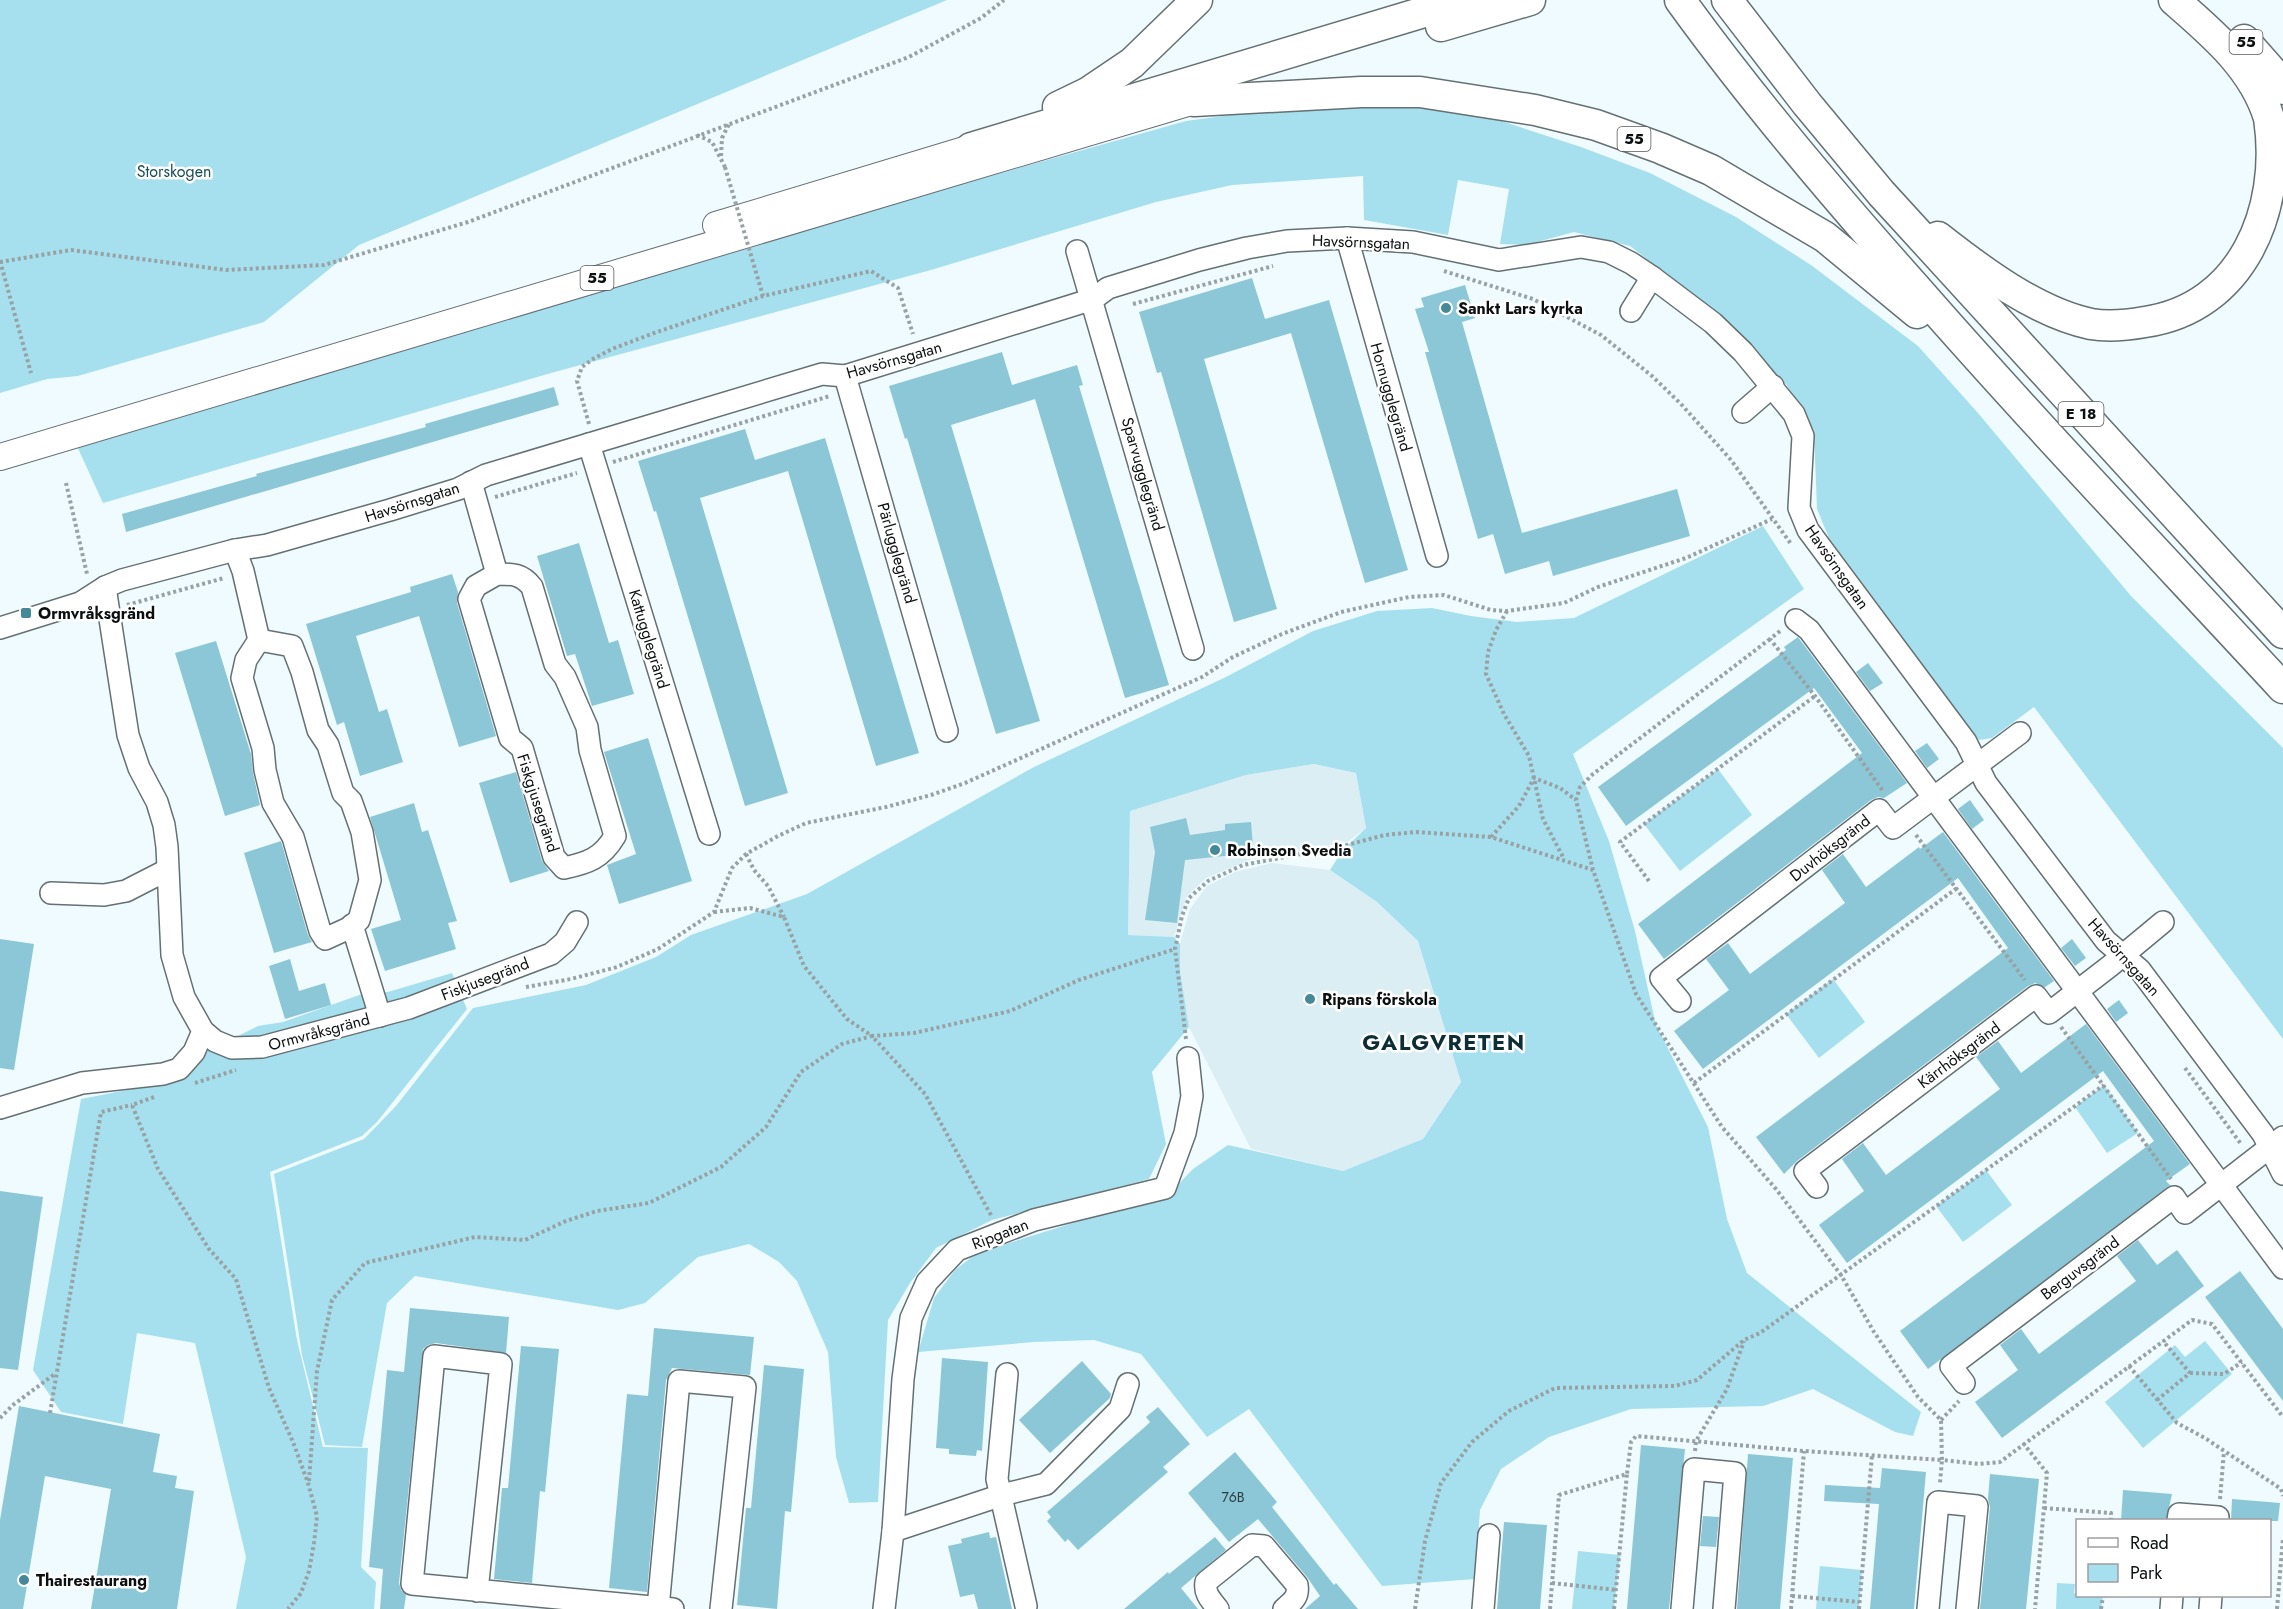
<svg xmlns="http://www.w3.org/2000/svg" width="2283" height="1609" viewBox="0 0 2283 1609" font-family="Jost,sans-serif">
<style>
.built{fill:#dbeef4}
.green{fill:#a6e0ef}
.building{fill:#8bc7d6}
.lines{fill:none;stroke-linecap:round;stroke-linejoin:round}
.minor-casing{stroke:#657072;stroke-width:24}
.major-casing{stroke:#657072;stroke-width:28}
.highway-casing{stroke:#657072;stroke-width:33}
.path{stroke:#98a1a3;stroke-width:4;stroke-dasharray:3 3;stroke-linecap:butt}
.minor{stroke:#fff;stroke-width:21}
.major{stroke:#fff;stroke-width:26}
.highway{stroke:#fff;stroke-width:30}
.path-bridge{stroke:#98a1a3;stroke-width:4;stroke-dasharray:3 3;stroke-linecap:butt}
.poi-dot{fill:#458898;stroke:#fff;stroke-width:2}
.labels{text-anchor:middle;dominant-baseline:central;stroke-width:5;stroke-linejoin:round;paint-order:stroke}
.number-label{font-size:14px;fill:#2c3e42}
.shield{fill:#fff;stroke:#555858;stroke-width:1.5}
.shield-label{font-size:15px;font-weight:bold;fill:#0c1011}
.park-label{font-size:16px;fill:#194d58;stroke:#fff}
.street-label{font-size:16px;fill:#0c1011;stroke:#fff}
.poi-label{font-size:16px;font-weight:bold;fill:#0c1011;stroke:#fff;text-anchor:start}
.district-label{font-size:22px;font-weight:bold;letter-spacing:1.5px;fill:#0d2e35;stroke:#fff}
</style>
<rect width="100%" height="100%" fill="#effbfe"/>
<g class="built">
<polygon points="1314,764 1356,773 1366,828 1347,842 1252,859 1206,878 1187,896 1174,937 1128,935 1130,811 1246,775"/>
<polygon points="1272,863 1330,870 1377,902 1418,941 1461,1082 1423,1139 1343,1171 1251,1149 1189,1027 1180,971 1180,944 1190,909 1207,886 1235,872"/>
</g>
<g class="green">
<polygon points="0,0 947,0 359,245 264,322 78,376 47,379 0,393"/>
<polygon points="1401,105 1486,116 1581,147 1650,173 1736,217 1811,265 1918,346 1978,413 2131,596 2283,748 2283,1039 2034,707 1992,738 1979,740 1829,538 1817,509 1814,431 1786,384 1695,296 1630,246 1574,232 1526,245 1500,244 1509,189 1458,180 1448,235 1364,220 1363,176 1232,185 1156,202 931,270 551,373 103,503 76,444 823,223 1186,121 1296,106"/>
<polygon points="1763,526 1804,589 1573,754 1609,841 1635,931 1656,1025 1708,1127 1727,1219 1747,1273 1921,1412 1913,1436 1895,1432 1813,1389 1763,1406 1631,1409 1549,1437 1501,1469 1480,1510 1475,1579 1382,1586 1249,1409 1207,1437 1141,1354 1094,1340 1034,1342 918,1352 934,1298 955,1270 977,1253 1108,1212 1166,1197 1193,1169 1228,1145 1343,1171 1423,1139 1461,1082 1418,941 1377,902 1330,870 1342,851 1366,828 1356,773 1314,764 1246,775 1130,811 1128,935 1174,937 1180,944 1180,971 1189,1027 1152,1072 1166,1144 1149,1179 992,1220 936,1248 910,1283 888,1320 878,1502 849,1503 836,1457 828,1352 797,1281 779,1262 749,1244 698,1257 645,1303 618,1310 415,1276 387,1303 362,1447 325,1445 302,1355 274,1174 364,1139 396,1106 473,1008 586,985 656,957 691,935 807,894 1034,767 1226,677 1313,631 1377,611 1432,608 1471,616 1517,622 1574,618"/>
<polygon points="1718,769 1752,815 1680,871 1644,824"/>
<polygon points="452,973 467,1009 377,1122 362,1136 270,1172 297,1340 323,1447 368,1448 361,1567 376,1582 374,1609 236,1609 246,1557 195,1343 137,1333 123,1424 61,1412 33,1370 81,1099 178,1080 208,1051 258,1026 283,1022 365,993 388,992"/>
<polygon points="1833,979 1865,1022 1819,1058 1786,1014"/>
<polygon points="2104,1085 2138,1133 2107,1153 2075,1107"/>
<polygon points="1986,1170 2012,1205 1963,1242 1936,1206"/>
<polygon points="2205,1341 2232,1374 2143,1448 2105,1402 2175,1345 2185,1357"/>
<polygon points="1578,1551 1620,1555 1614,1609 1572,1609"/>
<polygon points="1820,1566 1862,1570 1859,1609 1816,1609"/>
<polygon points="2057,1583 2075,1584 2074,1593 2077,1593 2078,1596 2103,1596 2101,1609 2056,1609"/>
</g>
<g class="building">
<polygon points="1252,278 1265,319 1329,300 1408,570 1365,583 1291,333 1204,359 1277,609 1234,622 1161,372 1157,373 1139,312"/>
<polygon points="1465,285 1475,318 1462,322 1522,533 1677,489 1690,536 1553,576 1549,561 1505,574 1493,534 1478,539 1425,352 1429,352 1415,309 1424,307 1421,298"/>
<polygon points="1002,352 1012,385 1077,365 1083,385 1079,386 1169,685 1125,698 1035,399 951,425 1040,721 996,734 907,438 905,439 889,386"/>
<polygon points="554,387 559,405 126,532 122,514 257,476 256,474 426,427 425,424"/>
<polygon points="745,429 755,460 825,438 919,753 876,766 788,471 700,498 788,793 745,806 656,511 654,512 638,461"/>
<polygon points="579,543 609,643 618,640 634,694 592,706 575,654 567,656 537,556"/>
<polygon points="452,574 458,592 457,603 496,736 459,747 419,616 356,636 379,712 387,709 403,762 360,776 344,722 337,725 306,624 411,592 410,587"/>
<polygon points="1798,637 1907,783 1884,798 1878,797 1871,800 1664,959 1638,924 1862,753 1814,688 1626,826 1598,787 1786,650 1784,647"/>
<polygon points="216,641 251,754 253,773 260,805 225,816 175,653"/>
<polygon points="1868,663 1883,683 1870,691 1856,672"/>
<polygon points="648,738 692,881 619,904 607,865 636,854 604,752"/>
<polygon points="1927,743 1939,759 1927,768 1915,751"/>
<polygon points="516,772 542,861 549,871 510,883 479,783"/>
<polygon points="1970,800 1984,820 1972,829 1958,809"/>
<polygon points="414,803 422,832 428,830 457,921 448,923 456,949 385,971 371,929 401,920 370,817"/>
<polygon points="1186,818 1190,835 1225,830 1225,824 1251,822 1253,846 1233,848 1234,855 1185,860 1177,923 1145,920 1155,852 1150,827"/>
<polygon points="1943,832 2054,981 2045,987 2035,983 2028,986 1797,1161 1784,1174 1756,1137 2008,948 1958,878 1703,1069 1674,1031 1729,990 1706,959 1728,943 1750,974 1845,903 1822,870 1843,854 1866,887 1919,847 1920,849"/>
<polygon points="281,841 308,935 312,942 274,953 244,853"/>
<polygon points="0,939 34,944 14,1070 0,1068"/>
<polygon points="2072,939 2086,958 2075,966 2061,948"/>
<polygon points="290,959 299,991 325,983 331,1005 285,1019 269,966"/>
<polygon points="2119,1000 2128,1013 2116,1022 2107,1009"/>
<polygon points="2086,1024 2190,1164 2166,1181 2170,1185 1928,1369 1900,1331 2154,1141 2103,1071 1847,1263 1819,1225 1864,1191 1842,1159 1863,1143 1886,1175 2000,1089 1976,1057 1998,1041 2021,1073"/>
<polygon points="0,1191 43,1197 18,1370 0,1368"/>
<polygon points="2138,1240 2157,1265 2177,1250 2204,1286 2002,1438 1975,1402 2018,1370 2000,1345 2021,1329 2039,1354 2136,1281 2117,1256"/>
<polygon points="2240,1271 2283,1329 2283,1401 2205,1297"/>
<polygon points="410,1308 509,1317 506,1353 436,1343 428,1345 423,1349 399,1583 401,1590 406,1595 404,1609 380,1609 383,1569 369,1567 387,1370 404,1372"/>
<polygon points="654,1328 754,1337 750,1375 672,1368 666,1380 647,1592 609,1588 627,1394 648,1396"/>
<polygon points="521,1346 559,1349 545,1492 540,1491 532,1583 494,1579 502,1488 508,1488"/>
<polygon points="942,1358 988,1362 982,1451 977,1450 976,1456 949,1454 949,1449 936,1448"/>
<polygon points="1082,1361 1111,1394 1110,1398 1050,1453 1019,1420"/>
<polygon points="764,1365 804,1369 791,1512 785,1511 777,1609 737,1605 746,1508 751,1508"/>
<polygon points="19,1406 160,1434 153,1472 177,1476 175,1488 194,1491 177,1609 91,1609 111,1489 45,1476 23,1609 0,1609 0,1520"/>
<polygon points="1158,1407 1190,1444 1163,1467 1168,1472 1078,1550 1068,1539 1065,1542 1047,1521 1051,1517 1047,1512 1146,1426 1150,1422 1146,1417"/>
<polygon points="1641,1445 1685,1449 1669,1609 1627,1609"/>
<polygon points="1235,1452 1277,1502 1272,1507 1334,1585 1336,1583 1358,1609 1305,1609 1320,1596 1307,1577 1258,1519 1229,1542 1188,1493"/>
<polygon points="1748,1454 1793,1458 1780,1609 1737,1609"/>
<polygon points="1882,1468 1926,1472 1914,1609 1870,1609 1879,1504 1824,1501 1825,1485 1880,1488"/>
<polygon points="1990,1474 2039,1479 2026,1609 1980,1609 1990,1507 1988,1499"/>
<polygon points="2123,1490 2172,1494 2166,1521 2121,1521"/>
<polygon points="2232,1499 2280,1503 2278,1521 2231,1521"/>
<polygon points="1703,1516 1719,1517 1716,1547 1700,1546"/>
<polygon points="1504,1522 1547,1525 1540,1609 1497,1609"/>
<polygon points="989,1532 990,1538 996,1537 1012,1609 978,1609 974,1594 960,1597 948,1546 962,1543 961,1539"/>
<polygon points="1215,1537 1226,1550 1181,1588 1198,1609 1124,1609 1168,1572 1169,1574"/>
</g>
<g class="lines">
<defs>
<g id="minor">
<polyline points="1347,238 1437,556"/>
<polyline points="1077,251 1193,649"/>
<polyline points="1631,311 1652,277"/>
<polyline points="845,376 947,731"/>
<polyline points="1743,412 1773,386"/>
<polyline points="589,444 709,834"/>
<polyline points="471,482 497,574"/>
<polyline points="235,550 243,571 259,640"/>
<path d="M497 574C513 574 522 574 532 587L555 664 565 677 587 727 590 750 615 836C602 858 588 863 564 868L554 857 522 748 510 738 469 599 476 586Z"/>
<polyline points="1796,620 1809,630 2283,1268"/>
<polyline points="0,628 80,603 105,587 122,580 235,550 267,545 390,510 458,489 486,475 822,374 845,376 1093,299 1108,288 1199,260 1247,248 1287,241 1347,238 1413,242 1499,260 1581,247 1609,252 1631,263 1652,277 1713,323 1743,352 1794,414 1803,436 1799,508 1808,530 1966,742 1986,783 2106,941 2140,970 2263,1134 2283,1174"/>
<polygon points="259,640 292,646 302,672 318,730 328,745 343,793 351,801 362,832 370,880 359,920 349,928 325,939 320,931 293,837 273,803 265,770 263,748 242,678 246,660"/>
<polyline points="51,893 104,895 126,891 167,870"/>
<polyline points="352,925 380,1016"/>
<polyline points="1680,1001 1661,978 1879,810 1893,828 2020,733"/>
<polyline points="203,1031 215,1041 232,1048 262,1047 409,1008 551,954 565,942 577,922"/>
<polyline points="0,1108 82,1083 163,1074 179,1069 194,1052 203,1031 184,997 172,955 167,847 164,825 157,802 139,768 128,735 105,587"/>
<polyline points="1817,1187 1805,1171 2036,996 2049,1013 2110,966 2163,922"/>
<polyline points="1007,1374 997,1479 1026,1606"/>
<polyline points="1964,1383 1951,1366 2174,1197 2185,1213 2283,1137"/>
<polyline points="2178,1520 2179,1514 2218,1517 2218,1520"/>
<polyline points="893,1531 1002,1495 1046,1484 1120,1409 1128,1384"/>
<polyline points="477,1591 501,1364 434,1356 412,1584 673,1609"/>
<polyline points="658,1608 679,1381 745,1387 721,1609"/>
<polyline points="884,1609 893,1531 903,1379 911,1318 927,1282 957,1250 1034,1220 1165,1188 1185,1133 1192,1096 1188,1058"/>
<path d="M1218 1609C1211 1600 1204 1594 1206 1582L1252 1545 1264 1546 1297 1585C1299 1597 1293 1601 1284 1609"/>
<polyline points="1483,1609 1489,1535"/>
<polyline points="1682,1609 1694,1469 1735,1473 1724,1609"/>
<polyline points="1928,1609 1938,1502 1977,1506 1967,1609"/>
<polyline points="2171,1609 2172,1596"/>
<polyline points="2210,1609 2211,1596"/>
</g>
<g id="major">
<polyline points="716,225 971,148"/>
<polyline points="0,457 1194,101"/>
</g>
<g id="highway">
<path d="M1680 0C1753 101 1833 195 1916 288 2035 424 2160 555 2283 688"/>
<polyline points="1727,0 1807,104 1881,193 2283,633"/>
<polyline points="1441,26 1530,0"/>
<polyline points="2244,40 2274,74 2283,89"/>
<polyline points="1194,101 1361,92 1420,92 1535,110 1596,125 1660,148 1711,170 1825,237 1917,313"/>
<polyline points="1058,107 1089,92 1132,63 1197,0"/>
<polyline points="971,148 1464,0"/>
<path d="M1938 237C1980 270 2037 313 2091 324 2108 327 2128 325 2145 322 2242 308 2283 210 2269 118 2254 68 2212 33 2174 0"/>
</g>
</defs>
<use href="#minor" class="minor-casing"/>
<use href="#major" class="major-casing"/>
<use href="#highway" class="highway-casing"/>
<g class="path">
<polyline points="697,135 712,142 725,167"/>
<polyline points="721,156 722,138 729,124"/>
<polyline points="0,261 31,373"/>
<polyline points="0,262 71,250 226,270 324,265 468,222 909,57 981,18 1004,0"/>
<polyline points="1444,271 1533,299 1601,335 1652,376 1681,404 1731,460 1791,544"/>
<polyline points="1133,304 1273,266"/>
<polyline points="589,424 577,381 582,367 593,359 612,349 654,333 763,296 871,271 898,288 913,334"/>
<polyline points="613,462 830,396"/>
<polyline points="66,483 87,574"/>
<polyline points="495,497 577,473"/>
<polyline points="127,605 224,578"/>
<polyline points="1507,611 1496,630 1488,652 1486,674 1504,714 1529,756 1543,819 1564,859"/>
<polyline points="1780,631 1770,639 1815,696 1883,791"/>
<polyline points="1770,639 1593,774 1580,787 1576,800 1593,870 1636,994 1722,1127 1776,1189 1841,1275 1874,1332 1918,1397 1941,1420 1942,1460 1979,1464 2000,1462 2192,1320 2212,1324 2283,1417"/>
<polyline points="1916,835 2025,980"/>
<polyline points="1491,837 1519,806 1534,778 1560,788 1576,800"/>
<polyline points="746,854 754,870 768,886 784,917"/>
<polyline points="1649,881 1620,842 1815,696"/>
<polyline points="714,912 750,908 784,917 804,966 847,1019 872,1036 914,1033 1010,1011 1079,980 1175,949"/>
<polyline points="526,987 571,979 617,967 658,949 714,912 732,868 746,854 778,836 806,823 886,807 931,795 965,783 1202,677 1233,657 1282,634 1341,612 1409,597 1444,595 1491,610 1507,611 1564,603 1598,587 1686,558 1772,519"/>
<polyline points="2061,1027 2171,1179"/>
<polyline points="1186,1039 1175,949 1182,916 1189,898 1208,881 1243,865 1343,846 1385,835 1416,832 1491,837 1593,870"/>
<polyline points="2185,1068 2241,1144"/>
<polyline points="195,1083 236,1070"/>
<polyline points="1694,1083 1957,888"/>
<polyline points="154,1097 132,1105 158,1169 209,1249 236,1279 269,1388 293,1442 308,1483 317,1516 314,1543 309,1571 301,1593 288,1609"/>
<polyline points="2129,1366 2177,1423 2205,1438 2281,1489 2283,1496"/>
<polyline points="2190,1373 2224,1374 2242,1362"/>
<polyline points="2157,1400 2190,1373 2163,1341"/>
<polyline points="50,1413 101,1112 132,1105"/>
<polyline points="0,1418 13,1405 56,1373"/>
<polyline points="1941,1420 1959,1401"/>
<polyline points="2023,1443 2047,1473 2035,1609"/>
<polyline points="1695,1451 1696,1441 1727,1389 1744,1341"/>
<polyline points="309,1481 317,1371 332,1300 365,1263 475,1237 525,1240 566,1221 597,1211 649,1203 721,1167 766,1127 801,1072 842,1044 872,1036 925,1094 992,1217"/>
<polyline points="2220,1499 2224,1451"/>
<polyline points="2044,1508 2111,1513 2111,1520"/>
<polyline points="1552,1583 1617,1590"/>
<polyline points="1792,1596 1859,1602"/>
<polyline points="1415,1609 1425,1541 1441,1483 1472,1442 1509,1411 1555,1388 1675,1386 1697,1380 1744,1340 1760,1333 2104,1085"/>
<polyline points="1550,1609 1559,1495 1627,1474 1631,1442 1636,1436 1804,1451 1942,1460 1940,1483"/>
<polyline points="1614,1609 1627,1474"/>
<polyline points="1791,1609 1804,1451"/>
<polyline points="1859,1609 1872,1455"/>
<polyline points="2101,1609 2103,1596"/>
<polyline points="2277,1609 2283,1538"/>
</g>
<use href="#minor" class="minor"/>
<use href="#major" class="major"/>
<use href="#highway" class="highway"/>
<polyline class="path-bridge" points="725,167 763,296"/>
</g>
<g class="poi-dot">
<circle cx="1446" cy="308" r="6"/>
<rect x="20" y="607" width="12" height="12" rx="3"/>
<circle cx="1215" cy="850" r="6"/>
<circle cx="1310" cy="999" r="6"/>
<circle cx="24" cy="1580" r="6"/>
</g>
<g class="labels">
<g class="number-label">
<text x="1233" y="1497">76B</text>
</g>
<g class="shield">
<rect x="2229.5" y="30" width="33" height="24" rx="4.5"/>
<rect x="1617.5" y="127" width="33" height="24" rx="4.5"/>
<rect x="580.5" y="266" width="33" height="24" rx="4.5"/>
<rect x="2058.5" y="402" width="45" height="24" rx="4.5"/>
</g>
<g class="shield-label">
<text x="2246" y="42">55</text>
<text x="1634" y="139">55</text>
<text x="597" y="278">55</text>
<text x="2081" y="414">E 18</text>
</g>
<g class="park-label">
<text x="174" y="171">Storskogen</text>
</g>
<g class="street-label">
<text transform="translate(1361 242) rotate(2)">Havsörnsgatan</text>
<text transform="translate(894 360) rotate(-16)">Havsörnsgatan</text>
<text transform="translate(1391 397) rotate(74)">Hornugglegränd</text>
<text transform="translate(1143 474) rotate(74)">Sparvugglegränd</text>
<text transform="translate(412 502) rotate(-18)">Havsörnsgatan</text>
<text transform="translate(897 553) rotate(74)">Pärlugglegränd</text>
<text transform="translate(1837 567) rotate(55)">Havsörnsgatan</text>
<text transform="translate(649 639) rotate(73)">Kattugglegränd</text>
<text transform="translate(538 803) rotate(72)">Fiskgjusegränd</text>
<text transform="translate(1830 848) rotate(-38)">Duvhöksgränd</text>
<text transform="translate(2124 957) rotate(48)">Havsörnsgatan</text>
<text transform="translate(485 979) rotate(-21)">Fiskjusegränd</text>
<text transform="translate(319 1032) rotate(-15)">Ormvråksgränd</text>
<text transform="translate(1959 1055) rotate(-37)">Kärrhöksgränd</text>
<text transform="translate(1000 1234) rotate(-21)">Ripgatan</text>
<text transform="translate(2080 1268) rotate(-37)">Berguvsgränd</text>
</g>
<g class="poi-label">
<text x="1458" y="308">Sankt Lars kyrka</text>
<text x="38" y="613">Ormvråksgränd</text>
<text x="1227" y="850">Robinson Svedia</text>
<text x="1322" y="999">Ripans förskola</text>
<text x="36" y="1580">Thairestaurang</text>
</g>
<g class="district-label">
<text x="1444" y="1042">GALGVRETEN</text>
</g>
</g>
<rect x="2076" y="1519" width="195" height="78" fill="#ffffff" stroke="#9e9fa0" stroke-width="1.5"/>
<rect x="2088" y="1538" width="30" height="9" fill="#ffffff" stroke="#9e9fa0" stroke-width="1.5"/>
<text x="2130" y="1549" font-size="18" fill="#0c1011">Road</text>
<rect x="2088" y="1564" width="30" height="18" fill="#a6e0ef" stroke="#9e9fa0" stroke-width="1.5"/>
<text x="2130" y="1579" font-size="18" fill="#0c1011">Park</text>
</svg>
